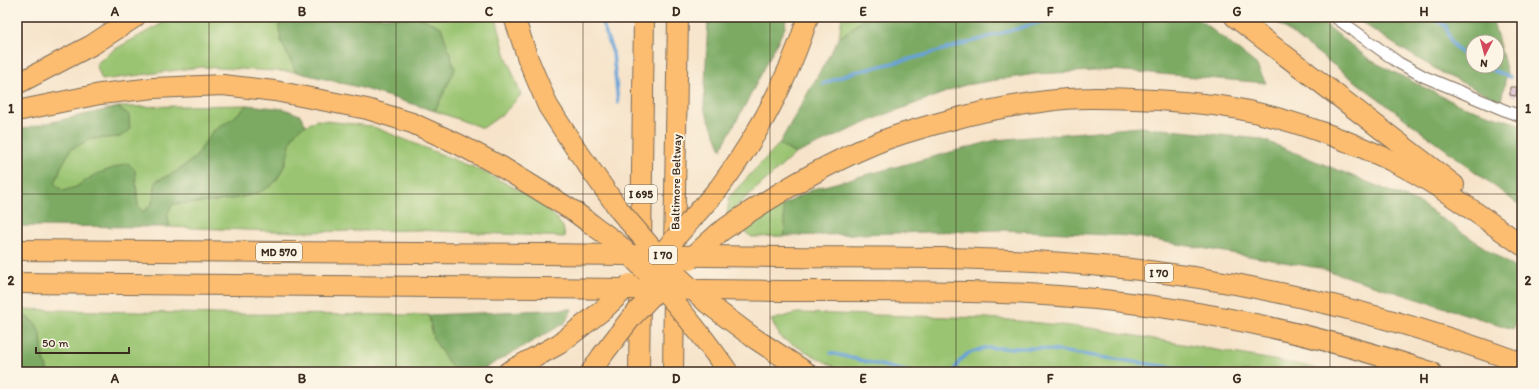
<svg xmlns="http://www.w3.org/2000/svg" width="1539" height="389" viewBox="0 0 1539 389" font-family="Itim,sans-serif">
<style>
.green{fill:#9ac471;stroke:#6a7748}
.forest{fill:#7baa63;stroke:#5b6a40;fill-rule:evenodd}
.lines{fill:none;stroke-linecap:round;stroke-linejoin:round}
.stream{stroke:#68a2d7;stroke-width:3.5}
.building{fill:#cca7cb}
.minor-casing{stroke:#7c6b5a;stroke-width:13}
.motorway-casing{stroke:#7c6b5a;stroke-width:22}
.minor{stroke:#fff;stroke-width:11}
.motorway{stroke:#fcbd6f;stroke-width:20}
.motorway-bridge-casing{stroke:#7c6b5a;stroke-width:22;stroke-linecap:butt}
.motorway-bridge{stroke:#fcbd6f;stroke-width:20}
.grid{fill:none;stroke:#3b2a1e;stroke-width:1;stroke-opacity:0.55}
.labels{text-anchor:middle;dominant-baseline:central;stroke-width:4;stroke-linejoin:round;paint-order:stroke}
.shield{fill:#fcf5e5;stroke:#75675a;stroke-width:1}
.shield-label{font-size:11px;font-weight:bold;fill:#3b2a1e}
.street-label{font-size:12px;fill:#3b2a1e;stroke:#fcf5e5}
.neatline{fill:none;stroke:#3b2a1e;stroke-width:1.5}
.grid-label{font-size:13px;text-anchor:middle;font-weight:bold;fill:#3b2a1e}
</style>
<rect width="100%" height="100%" fill="#fcf5e5"/>
<filter id="ink" filterUnits="userSpaceOnUse"><feTurbulence type="fractalNoise" baseFrequency=".025" numOctaves="2"/><feDisplacementMap in="SourceGraphic" scale="8" xChannelSelector="R" yChannelSelector="G"/><feConvolveMatrix kernelMatrix="1 2 1 2 8 2 1 2 1" color-interpolation-filters="sRGB"/></filter>
<filter id="wash" filterUnits="userSpaceOnUse"><feTurbulence type="fractalNoise" baseFrequency=".012" numOctaves="4" result="noise"/><feDisplacementMap in="SourceGraphic" scale="16" xChannelSelector="R" yChannelSelector="G"/><feGaussianBlur stdDeviation="0.9" result="paint"/><feColorMatrix in="noise" values="0 0 0 0 0 0 0 0 0 0 0 0 0 0 0 0 0 1.4 0 .05"/><feComposite in="paint" operator="in"/></filter>
<g filter="url(#wash)">
<rect width="100%" height="100%" fill="#f6e3c9"/>
<g class="green">
<polygon points="174,17 278,17 281,41 296,72 201,67 102,80 96,64 115,49"/>
<polygon points="419,17 496,17 505,53 521,95 503,114 483,128 435,111 455,69 441,27"/>
<polygon points="842,17 866,17 839,38"/>
<polygon points="248,105 233,118 212,132 195,158 174,173 156,181 152,204 143,212 138,206 135,171 96,174 76,187 63,191 55,184 61,167 71,149 91,139 120,137 129,115 118,107"/>
<polygon points="317,120 371,126 480,170 532,197 553,214 563,227 565,237 417,230 298,232 170,227 167,214 173,204 215,202 258,193 275,182 286,162 290,141 298,129"/>
<polygon points="779,144 795,154 727,215 729,197"/>
<polygon points="783,205 785,236 752,237 740,229"/>
<polygon points="17,309 217,314 429,315 433,338 450,365 464,372 48,372 43,356 41,336 36,324"/>
<polygon points="797,313 987,318 1091,328 1307,366 1324,372 844,372 781,338 771,320"/>
</g>
<g class="forest">
<polygon points="278,17 419,17 441,27 455,69 435,111 358,87 296,72 281,41"/>
<polygon points="708,17 786,17 785,27 750,96 721,149 704,108"/>
<polygon points="866,17 1196,17 1256,64 1266,83 1113,70 1035,74 965,85 879,117 795,154 779,144 839,38"/>
<polygon points="1270,17 1316,17 1370,60 1457,104 1522,125 1522,207"/>
<path d="M1354 17H1492L1507 72 1501 101 1446 75 1394 44ZM1473 42H1497V66H1473Z"/>
<path d="M248 105 284 109 300 115 306 125C287 134 292 147 285 163 283 169 279 177 275 182 259 201 197 203 173 204L167 214 170 227 17 226V130L118 107 129 115 130 130 120 137 91 139 71 149 61 167 55 184 63 191 76 187 96 174 128 163 135 170 138 206 143 212 152 204 156 181 174 173 195 158 212 132 233 118Z"/>
<polygon points="1140,127 1261,139 1419,203 1522,273 1522,312 1513,329 1319,268 1130,236 1002,230 785,236 783,205 813,189 996,140"/>
<polygon points="572,309 565,323 478,372 464,372 450,365 433,338 429,315"/>
<polygon points="17,311 36,324 41,336 43,356 48,372 17,372"/>
</g>
<g class="lines">
<g class="stream">
<polyline points="600,17 613,53 618,103"/>
<path d="M1429 17 1446 26C1450 44 1457 52 1473 61"/>
<polyline points="1482,66 1510,77"/>
<polyline points="823,84 851,73 918,57 1058,17"/>
<polyline points="831,353 909,372"/>
<polyline points="954,372 958,363 967,354 984,348 1038,348 1204,372"/>
</g>
</g>
<g id="blocks">
<polygon class="building" points="1510,87 1517,87 1516,96 1510,95"/>
</g>
</g>
<g filter="url(#ink)">
<use href="#blocks" fill-opacity="0" stroke="#7c6b5a" stroke-width="1"/>
<g class="lines">
<defs>
<polyline id="minor" points="1335,17 1399,63 1425,77 1509,112 1522,116"/>
<g id="motorway">
<polyline points="514,17 528,59 548,106 574,146"/>
<polyline points="1235,17 1454,185"/>
<polyline points="17,84 92,45 135,17"/>
<polyline points="17,111 100,94 154,88 223,85 275,91 367,109 412,123 458,144 500,166 575,212"/>
<path d="M719 188C757 137 789 78 808 17"/>
<path d="M720 232C773 195 827 162 887 139 909 131 931 125 954 119 984 111 1016 105 1047 101 1076 97 1105 98 1134 99 1168 100 1201 103 1234 108 1289 118 1352 141 1402 166 1444 188 1483 218 1522 245"/>
<polyline points="641,247 644,17"/>
<polyline points="17,250 541,254"/>
<polyline points="674,251 678,17"/>
<path d="M785 257C894 258 1003 256 1112 267 1253 280 1390 315 1522 363"/>
<polyline points="17,283 540,288"/>
<path d="M784 291C865 291 947 290 1028 294 1165 301 1302 329 1431 372"/>
<polyline points="754,338 806,372"/>
<polyline points="508,372 559,344 603,310"/>
<polyline points="591,372 601,357"/>
<polyline points="639,372 640,297"/>
<polyline points="673,372 674,291"/>
</g>
</defs>
<use href="#minor" class="minor-casing"/>
<use href="#motorway" class="motorway-casing"/>
<use href="#minor" class="minor"/>
<use href="#motorway" class="motorway"/>
<defs>
<g id="motorway-bridge">
<polyline points="574,146 620,211 667,266 707,303 754,338"/>
<path d="M575 212C589 223 605 233 619 245 660 283 696 326 728 372"/>
<polyline points="541,254 785,257"/>
<polyline points="689,260 720,232"/>
<polyline points="655,261 719,188"/>
<polyline points="540,288 784,291"/>
<polyline points="603,310 630,284"/>
<polyline points="601,357 631,318 664,283"/>
</g>
</defs>
<use href="#motorway-bridge" class="motorway-bridge-casing"/>
<use href="#motorway-bridge" class="motorway-bridge"/>
</g>
</g>
<path class="grid" d="M209 17V372M396 17V372M583 17V372M770 17V372M956 17V372M1143 17V372M1330 17V372M17 194H1522"/>
<g class="labels">
<g class="shield">
<rect x="625" y="185" width="32" height="18" rx="3"/>
<rect x="256" y="243" width="46" height="18" rx="3"/>
<rect x="649" y="246" width="28" height="18" rx="3"/>
<rect x="1145" y="264" width="28" height="18" rx="3"/>
</g>
<g class="shield-label">
<text x="641" y="194">I 695</text>
<text x="279" y="252">MD 570</text>
<text x="663" y="255">I 70</text>
<text x="1159" y="273">I 70</text>
</g>
<g class="street-label">
<text transform="translate(676 182) rotate(-89)">Baltimore Beltway</text>
</g>
</g>
<rect width="1539" height="389" fill="none" stroke="#fcf5e5" stroke-width="44"/>
<g transform="translate(1485 54) rotate(186)"><circle r="19" fill="#fcf5e5" stroke="#afa495"/>
<path d="M0-3L7 15L0 10L-7 15Z" fill="#d1495b"/>
<text y="-6" font-size="11" font-weight="bold" text-anchor="middle" fill="#3b2a1e">N</text>
</g>
<path d="M36 347v6h93v-6" fill="none" stroke="#3b2a1e" stroke-width="2"/>
<text x="42" y="347" font-size="12" fill="#3b2a1e" stroke="#fcf5e5" stroke-width="3" paint-order="stroke">50 m</text>
<rect x="22" y="22" width="1495" height="345" class="neatline"/>
<g class="grid-label">
<text x="115" y="16">A</text>
<text x="302" y="16">B</text>
<text x="489" y="16">C</text>
<text x="676" y="16">D</text>
<text x="863" y="16">E</text>
<text x="1050" y="16">F</text>
<text x="1237" y="16">G</text>
<text x="1424" y="16">H</text>
<text x="11" y="113">1</text>
<text x="1528" y="113">1</text>
<text x="11" y="285">2</text>
<text x="1528" y="285">2</text>
<text x="115" y="383">A</text>
<text x="302" y="383">B</text>
<text x="489" y="383">C</text>
<text x="676" y="383">D</text>
<text x="863" y="383">E</text>
<text x="1050" y="383">F</text>
<text x="1237" y="383">G</text>
<text x="1424" y="383">H</text>
</g>
</svg>
